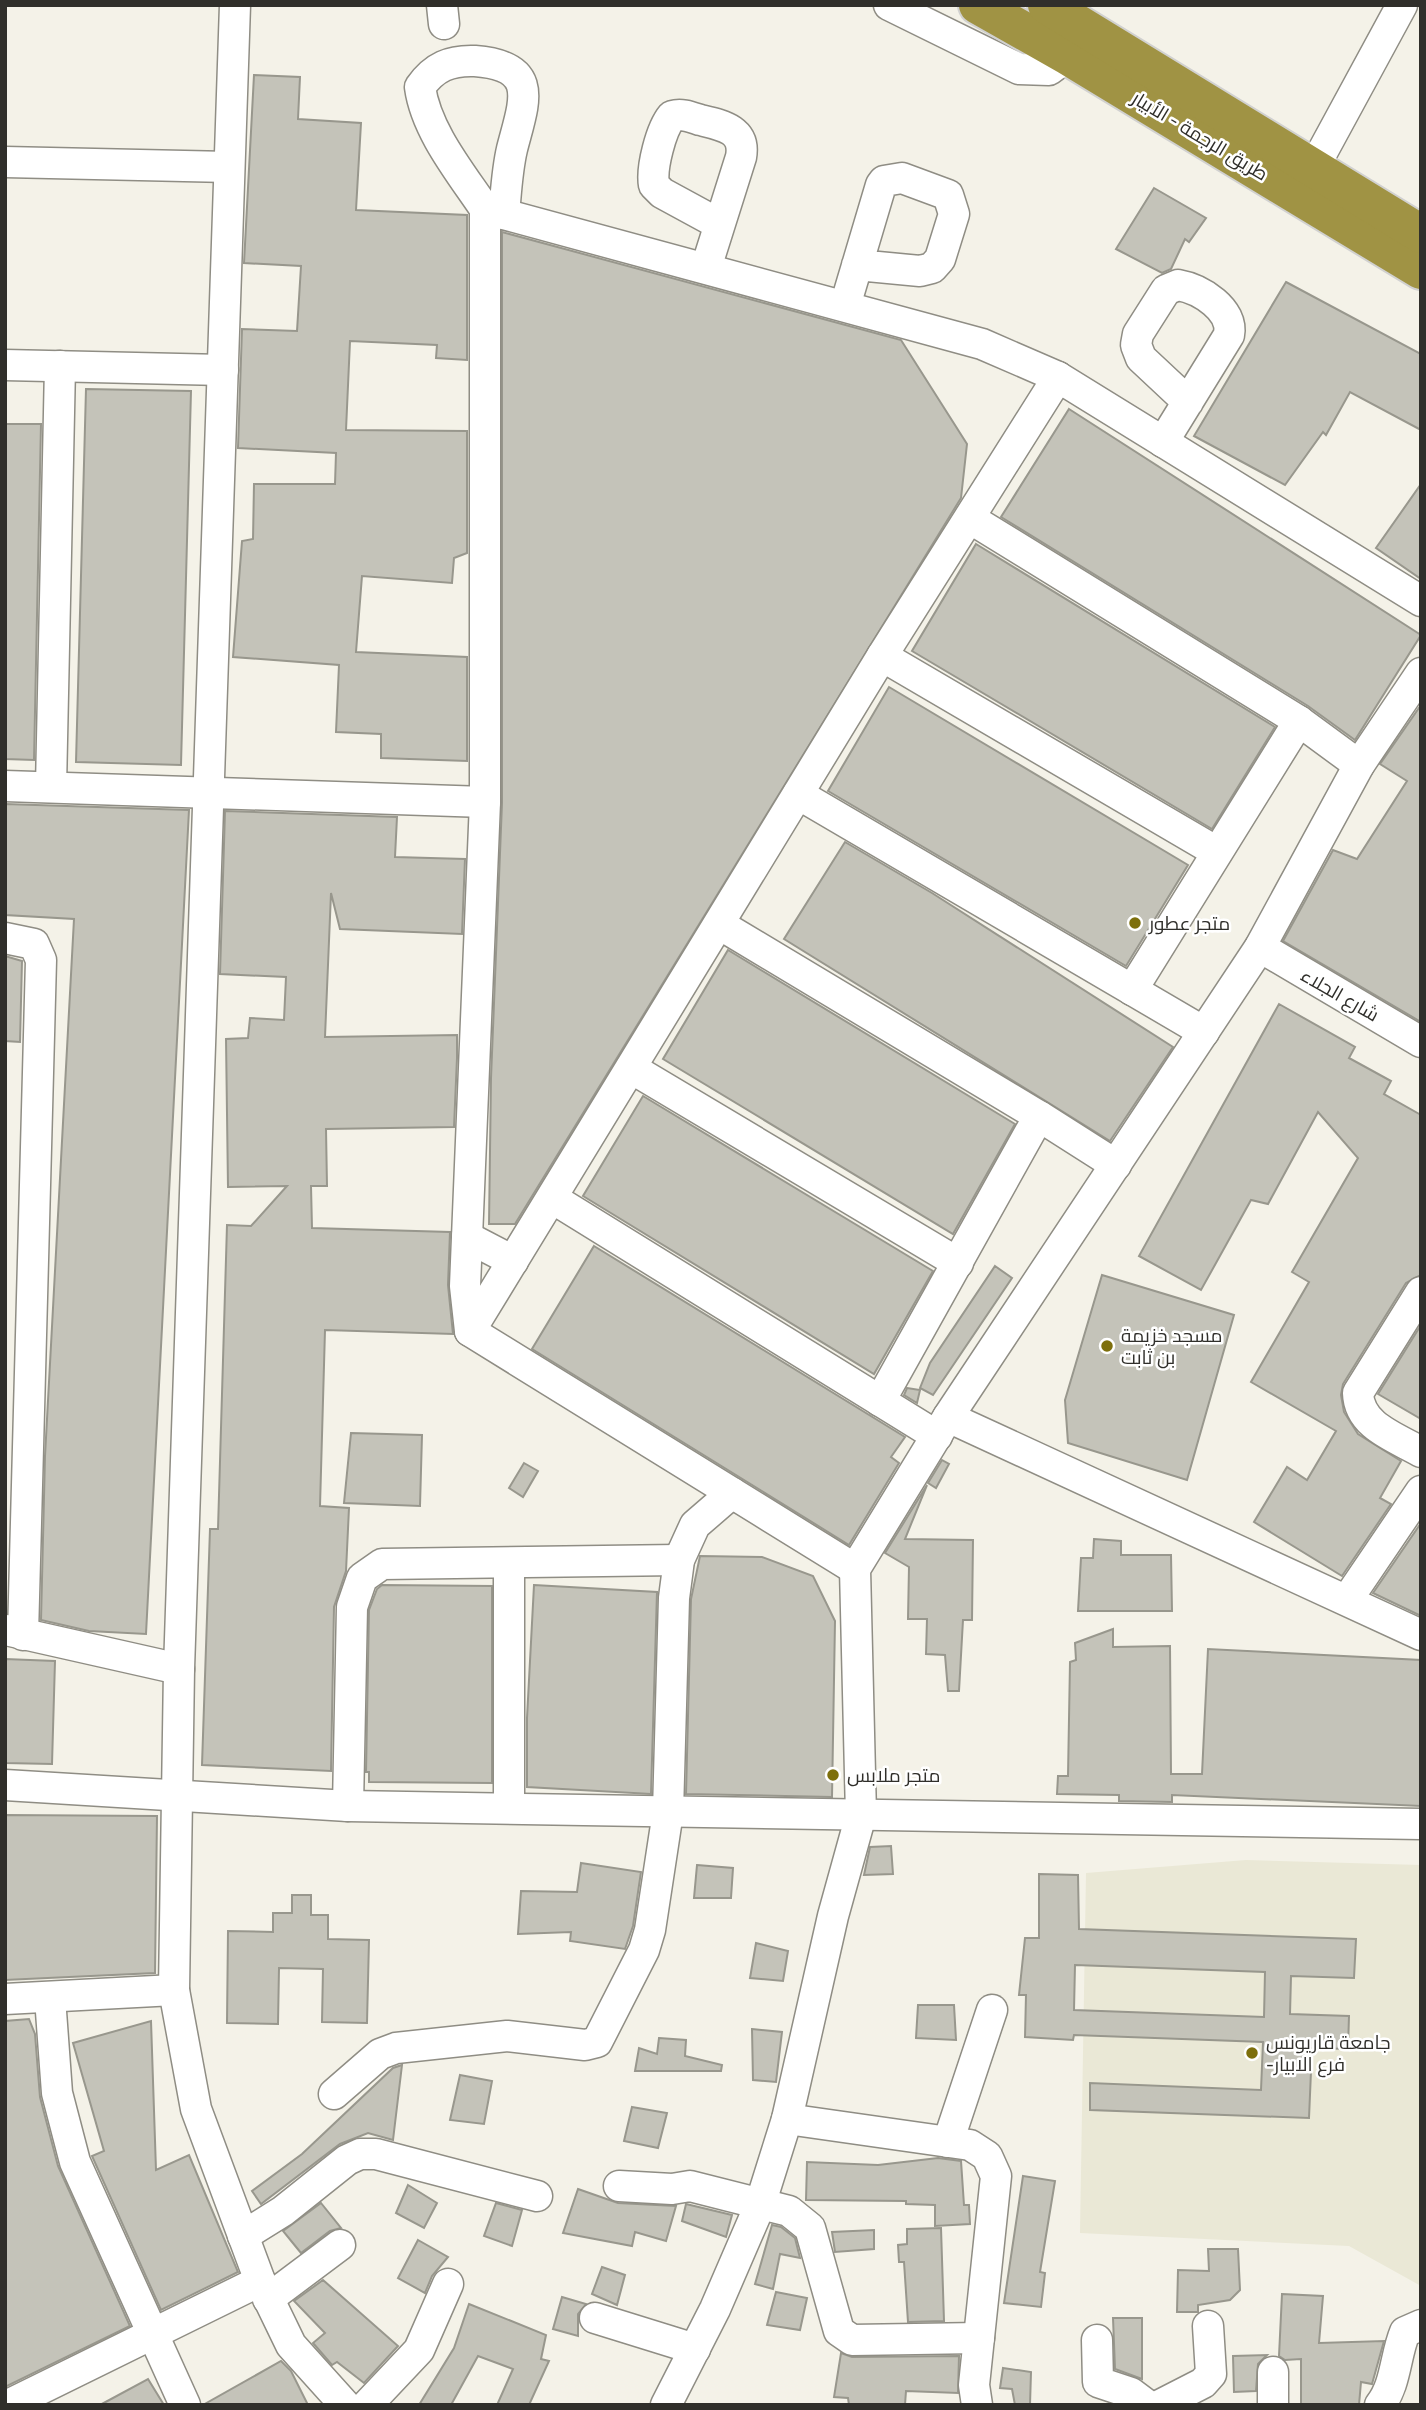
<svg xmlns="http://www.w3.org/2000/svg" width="1426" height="2410" viewBox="0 0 1426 2410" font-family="Figtree,Cairo,sans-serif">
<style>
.built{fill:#eae8d6}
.building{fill:#c4c3b9;stroke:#98978d;stroke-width:2;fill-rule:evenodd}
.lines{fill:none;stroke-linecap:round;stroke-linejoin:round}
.minor-casing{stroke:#8f8d84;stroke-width:33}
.highway-casing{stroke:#d1d1d0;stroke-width:42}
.minor{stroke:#fff;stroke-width:30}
.highway{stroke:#a09344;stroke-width:38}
.poi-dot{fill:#7d6f0c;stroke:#fff;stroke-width:2.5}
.labels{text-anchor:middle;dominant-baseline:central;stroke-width:5;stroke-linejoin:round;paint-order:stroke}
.street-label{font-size:19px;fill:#302f2b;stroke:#fff}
.poi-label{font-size:19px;fill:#302f2b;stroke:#fff;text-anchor:start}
</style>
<rect width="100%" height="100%" fill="#f4f2e8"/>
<polygon class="built" points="1246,1860 1421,1865 1421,2286 1349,2246 1080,2233 1086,1873"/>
<g class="building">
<polygon points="254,75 300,77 298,119 361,123 356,210 467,215 467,360 436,358 437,345 350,341 346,430 467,431 467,553 454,558 452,583 362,576 356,652 467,657 467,761 381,758 381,734 336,732 339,665 233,657 242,541 253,539 254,484 335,484 336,453 238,448 242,329 297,331 301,266 244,263"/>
<polygon points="1154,188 1206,218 1189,242 1185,239 1171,269 1162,273 1116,249"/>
<polygon points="502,232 901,340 967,444 961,498 515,1224 489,1224 491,1078 502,803"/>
<polygon points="1286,282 1421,354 1421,430 1350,392 1326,435 1323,432 1285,485 1194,436"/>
<polygon points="86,389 191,391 181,765 76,762"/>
<polygon points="1069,409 1421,635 1355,740 1308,706 1001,517"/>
<polygon points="5,424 41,424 34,760 5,759"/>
<polygon points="1421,484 1421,579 1376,548"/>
<polygon points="976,544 1275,727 1212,829 912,651"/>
<polygon points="889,687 1188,865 1126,966 828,791"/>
<polygon points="1421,705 1421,1022 1283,941 1333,850 1357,859 1407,781 1380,764"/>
<polygon points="5,804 189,810 146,1634 89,1631 41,1620 45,1456 74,919 5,915"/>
<polygon points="225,811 397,817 395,857 465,859 462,934 340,929 331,893 325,1037 457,1035 457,1058 454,1127 326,1129 327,1186 311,1186 312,1228 450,1232 448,1285 453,1334 325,1330 320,1506 349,1508 346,1571 334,1607 331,1771 202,1765 210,1529 218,1529 227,1225 251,1226 287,1186 228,1187 226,1039 248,1038 250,1018 284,1020 286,977 220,974"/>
<polygon points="845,842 932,893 1173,1047 1110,1141 784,939"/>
<polygon points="728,950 1015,1124 953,1234 663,1059"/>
<polygon points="5,956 22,961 20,1042 5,1041"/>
<polygon points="1279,1004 1355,1047 1349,1058 1391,1081 1384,1094 1421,1115 1421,1275 1406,1283 1343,1384 1341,1395 1344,1412 1358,1434 1401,1461 1380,1498 1391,1504 1342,1576 1254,1522 1287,1467 1307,1480 1336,1431 1251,1382 1309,1282 1292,1272 1358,1158 1318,1112 1268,1204 1251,1200 1201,1290 1139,1256"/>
<polygon points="643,1096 933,1271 874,1374 583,1196"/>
<polygon points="594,1246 905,1437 891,1457 899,1463 849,1545 532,1349"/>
<polygon points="995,1266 1012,1278 933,1395 920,1388 930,1363"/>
<polygon points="1102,1275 1234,1315 1187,1480 1068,1443 1065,1400"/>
<polygon points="1421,1325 1421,1419 1378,1394"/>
<polygon points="907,1388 920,1390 917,1403 904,1395"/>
<polygon points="351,1433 422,1435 420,1506 344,1503"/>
<polygon points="942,1460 949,1464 936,1488 928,1483"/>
<polygon points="524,1463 538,1471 523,1497 509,1488"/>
<polygon points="927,1485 905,1539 973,1540 972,1620 963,1620 959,1691 948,1691 945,1655 926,1654 927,1619 908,1619 909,1567 885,1553"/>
<polygon points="1421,1523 1421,1616 1373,1593"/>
<polygon points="1094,1539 1121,1541 1121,1555 1171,1555 1172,1611 1078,1611 1081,1558 1093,1558"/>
<polygon points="700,1556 762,1557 813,1576 835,1621 832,1797 686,1794 691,1599"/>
<polygon points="382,1585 492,1586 492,1783 369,1782 369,1772 366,1772 369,1610 377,1589"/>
<polygon points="534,1585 657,1592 651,1794 527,1787 527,1718"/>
<polygon points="1113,1629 1113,1647 1170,1646 1171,1774 1202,1774 1208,1649 1421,1660 1421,1806 1172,1795 1172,1802 1119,1801 1119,1795 1057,1794 1058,1776 1068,1776 1070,1662 1076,1660 1075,1643"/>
<polygon points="5,1659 55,1661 52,1764 5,1763"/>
<polygon points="5,1815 157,1816 155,1973 5,1980"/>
<polygon points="891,1846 893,1874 864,1875 870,1847"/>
<polygon points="581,1863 641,1872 633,1926 625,1949 570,1941 571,1932 518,1934 521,1891 577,1892"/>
<polygon points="697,1865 733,1868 731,1898 694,1898"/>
<path d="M1039 1874 1078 1875 1079 1929 1356 1939 1354 1978 1291 1976 1290 2014 1349 2016 1348 2049 1312 2048 1309 2118 1090 2110V2083L1261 2090 1263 2042 1074 2035 1073 2040 1025 2037 1026 1995H1019L1025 1938H1039ZM1075 1965 1265 1972 1264 2017 1074 2010Z"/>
<polygon points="292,1895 311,1895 311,1915 328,1915 328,1939 369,1940 367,2023 322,2022 323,1969 279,1968 278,2024 227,2023 228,1931 273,1932 273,1913 292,1913"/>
<polygon points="756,1943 788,1951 783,1981 750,1978"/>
<polygon points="918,2005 954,2005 956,2040 916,2038"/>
<polygon points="29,2019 35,2034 40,2097 58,2166 130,2326 5,2387 5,2021"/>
<polygon points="151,2021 156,2170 189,2155 238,2272 161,2310 92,2156 104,2151 73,2043"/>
<polygon points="752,2029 782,2032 776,2082 753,2080"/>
<polygon points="659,2038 686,2040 685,2056 722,2065 721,2071 635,2071 639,2048 657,2054"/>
<polygon points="402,2065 393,2140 368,2133 340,2144 261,2204 252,2191 302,2154 393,2068"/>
<polygon points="460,2075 492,2081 484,2124 450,2120"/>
<polygon points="632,2107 667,2113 658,2148 624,2141"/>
<polygon points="938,2158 961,2161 964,2205 969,2205 970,2224 935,2226 935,2205 906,2204 906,2201 806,2200 807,2162 878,2165"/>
<polygon points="1023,2176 1055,2181 1040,2272 1045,2273 1041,2307 1004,2303"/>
<polygon points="408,2185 437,2203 424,2228 396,2213"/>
<polygon points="578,2189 618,2203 676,2206 666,2241 635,2232 632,2246 563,2233"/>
<polygon points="321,2203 341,2228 330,2231 301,2253 283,2231"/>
<polygon points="496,2203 522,2210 512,2246 484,2236"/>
<polygon points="686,2204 732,2215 726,2237 682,2221"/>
<polygon points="772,2225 781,2227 795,2238 800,2258 780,2254 773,2289 755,2284"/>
<polygon points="941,2228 944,2321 908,2322 904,2262 899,2262 898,2245 907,2244 907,2229"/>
<polygon points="874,2230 874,2249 835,2252 832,2232"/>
<polygon points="418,2240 448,2257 432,2276 425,2293 398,2278"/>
<polygon points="1208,2249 1238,2249 1240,2290 1230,2300 1198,2305 1198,2312 1177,2312 1178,2270 1209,2271"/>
<polygon points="602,2267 625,2275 617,2305 592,2294"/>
<polygon points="323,2280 398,2346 364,2383 337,2362 332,2365 313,2343 325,2333 294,2301"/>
<polygon points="776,2292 807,2298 800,2330 767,2325"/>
<polygon points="1282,2294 1323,2296 1319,2343 1384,2341 1372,2384 1361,2382 1359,2405 1301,2405 1301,2359 1285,2360 1279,2356"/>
<polygon points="562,2297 586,2304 578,2314 578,2336 553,2329"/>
<polygon points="469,2304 546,2335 541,2359 549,2361 529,2405 497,2405 513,2369 478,2356 451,2405 419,2405 454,2348"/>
<polygon points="1113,2318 1142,2318 1142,2379 1115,2369"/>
<polygon points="841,2353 852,2357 959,2356 958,2393 906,2391 905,2405 849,2405 848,2398 834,2397"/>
<polygon points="1267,2355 1258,2364 1256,2391 1234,2392 1233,2356"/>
<polygon points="281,2361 291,2371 308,2405 203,2405"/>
<polygon points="1003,2368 1031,2372 1030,2405 1015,2405 1012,2389 1000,2388"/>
<polygon points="148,2379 164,2405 100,2405"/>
</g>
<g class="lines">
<defs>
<g id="minor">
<polyline points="235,5 179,1669 174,1990 196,2109 260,2281 291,2345 345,2405"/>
<polyline points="442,5 444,24"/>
<polyline points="889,5 1019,69 1049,70 1068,56"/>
<polyline points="5,162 229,167"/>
<polyline points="1313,169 1402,5"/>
<polyline points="485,209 982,344 1058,377"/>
<path d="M504 214C506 193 507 170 512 149 524 102 541 66 475 61 450 60 434 67 420 87 426 131 461 173 485 209V802L465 1286 470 1331 855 1569"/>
<path d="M706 268 741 157C746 129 721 125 700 120 691 117 682 113 672 116 661 129 651 168 654 185L662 193 719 224"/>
<polyline points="845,306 881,185 884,181 902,178 948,195 954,214 940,259 932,268 920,271 857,265"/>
<polyline points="5,365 223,370"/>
<path d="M1163 442 1229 335C1234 310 1201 289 1178 285L1166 290 1138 334 1136 345 1141 358 1188 402"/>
<polyline points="971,519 1299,721 1359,765"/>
<polyline points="882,656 1217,852"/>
<polyline points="5,786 485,802"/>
<polyline points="51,787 60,366"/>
<polyline points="798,794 1204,1032"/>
<polyline points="719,924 1039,1116 1116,1165"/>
<polyline points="5,938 34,944 41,960 23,1635"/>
<polyline points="1260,947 1421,1042"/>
<polyline points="1132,990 1299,721"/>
<polyline points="631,1068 958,1263"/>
<polyline points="552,1198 937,1436"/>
<polyline points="467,1237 513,1261"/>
<path d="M1421 1292 1358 1393C1359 1426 1395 1437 1421 1452"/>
<polyline points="470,1331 882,656 1058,377 1421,601"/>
<polyline points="880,1401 1039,1116"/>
<polyline points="948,1417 1421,1635"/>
<polyline points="1347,1600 1421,1491"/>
<polyline points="6,1630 179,1669"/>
<polyline points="5,1785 348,1806 1421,1824"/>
<polyline points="348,1806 352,1607 362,1578 382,1564 679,1560"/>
<polyline points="509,1808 509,1563"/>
<polyline points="50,1998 57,2093 75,2162 185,2405"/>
<polyline points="5,1999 174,1990"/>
<polyline points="334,2094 380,2054 396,2048 507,2036 585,2045 597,2042 644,1950 650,1930 668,1812 674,1598 679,1560 695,1525 732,1493"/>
<polyline points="787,2119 970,2145 987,2156 996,2176 974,2385 977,2405"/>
<polyline points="948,2142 992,2010"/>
<polyline points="619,2186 672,2189 690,2186 789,2211 810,2228 839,2331 852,2340 979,2338"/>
<polyline points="243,2236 283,2211 347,2160 360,2154 376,2154 537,2196"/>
<polyline points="268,2299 340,2245"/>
<polyline points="595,2318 695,2349"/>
<polyline points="1097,2340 1098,2382 1131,2393 1147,2405"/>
<polyline points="8,2405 260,2281"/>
<polyline points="367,2405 419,2350 448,2284"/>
<polyline points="666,2405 715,2309 760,2205 787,2119 833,1916 861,1815 855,1569 948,1417 1260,947 1359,765 1421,673"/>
<polyline points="1160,2405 1203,2383 1211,2374 1208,2326"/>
<polyline points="1273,2405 1273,2372"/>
<path d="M1380 2405C1396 2385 1395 2356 1405 2332L1421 2325"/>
</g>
<g id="highway">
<polyline points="978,5 1068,56 1421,270"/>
<polyline points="1047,5 1421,234"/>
</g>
</defs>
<use href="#minor" class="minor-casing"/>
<use href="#highway" class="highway-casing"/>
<use href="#minor" class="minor"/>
<use href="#highway" class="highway"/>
</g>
<g class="poi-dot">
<circle cx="1135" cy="923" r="7"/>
<circle cx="1107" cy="1346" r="7"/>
<circle cx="833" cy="1775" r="7"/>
<circle cx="1252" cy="2053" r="7"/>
</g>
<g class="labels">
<g class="street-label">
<text transform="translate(1200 136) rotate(31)">طريق الرجمة - الأبيار</text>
<text transform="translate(1340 995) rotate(30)">شارع الجلاء</text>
</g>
<g class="poi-label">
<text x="1149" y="923">متجر عطور</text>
<text x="1121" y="1335">مسجد خزيمة<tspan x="1121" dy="22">بن ثابت</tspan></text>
<text x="847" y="1775">متجر ملابس</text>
<text x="1266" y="2042">جامعة قاريونس<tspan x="1266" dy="22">-فرع الابيار</tspan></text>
</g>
</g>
<rect width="1426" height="2410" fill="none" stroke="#302f2b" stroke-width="14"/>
</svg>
